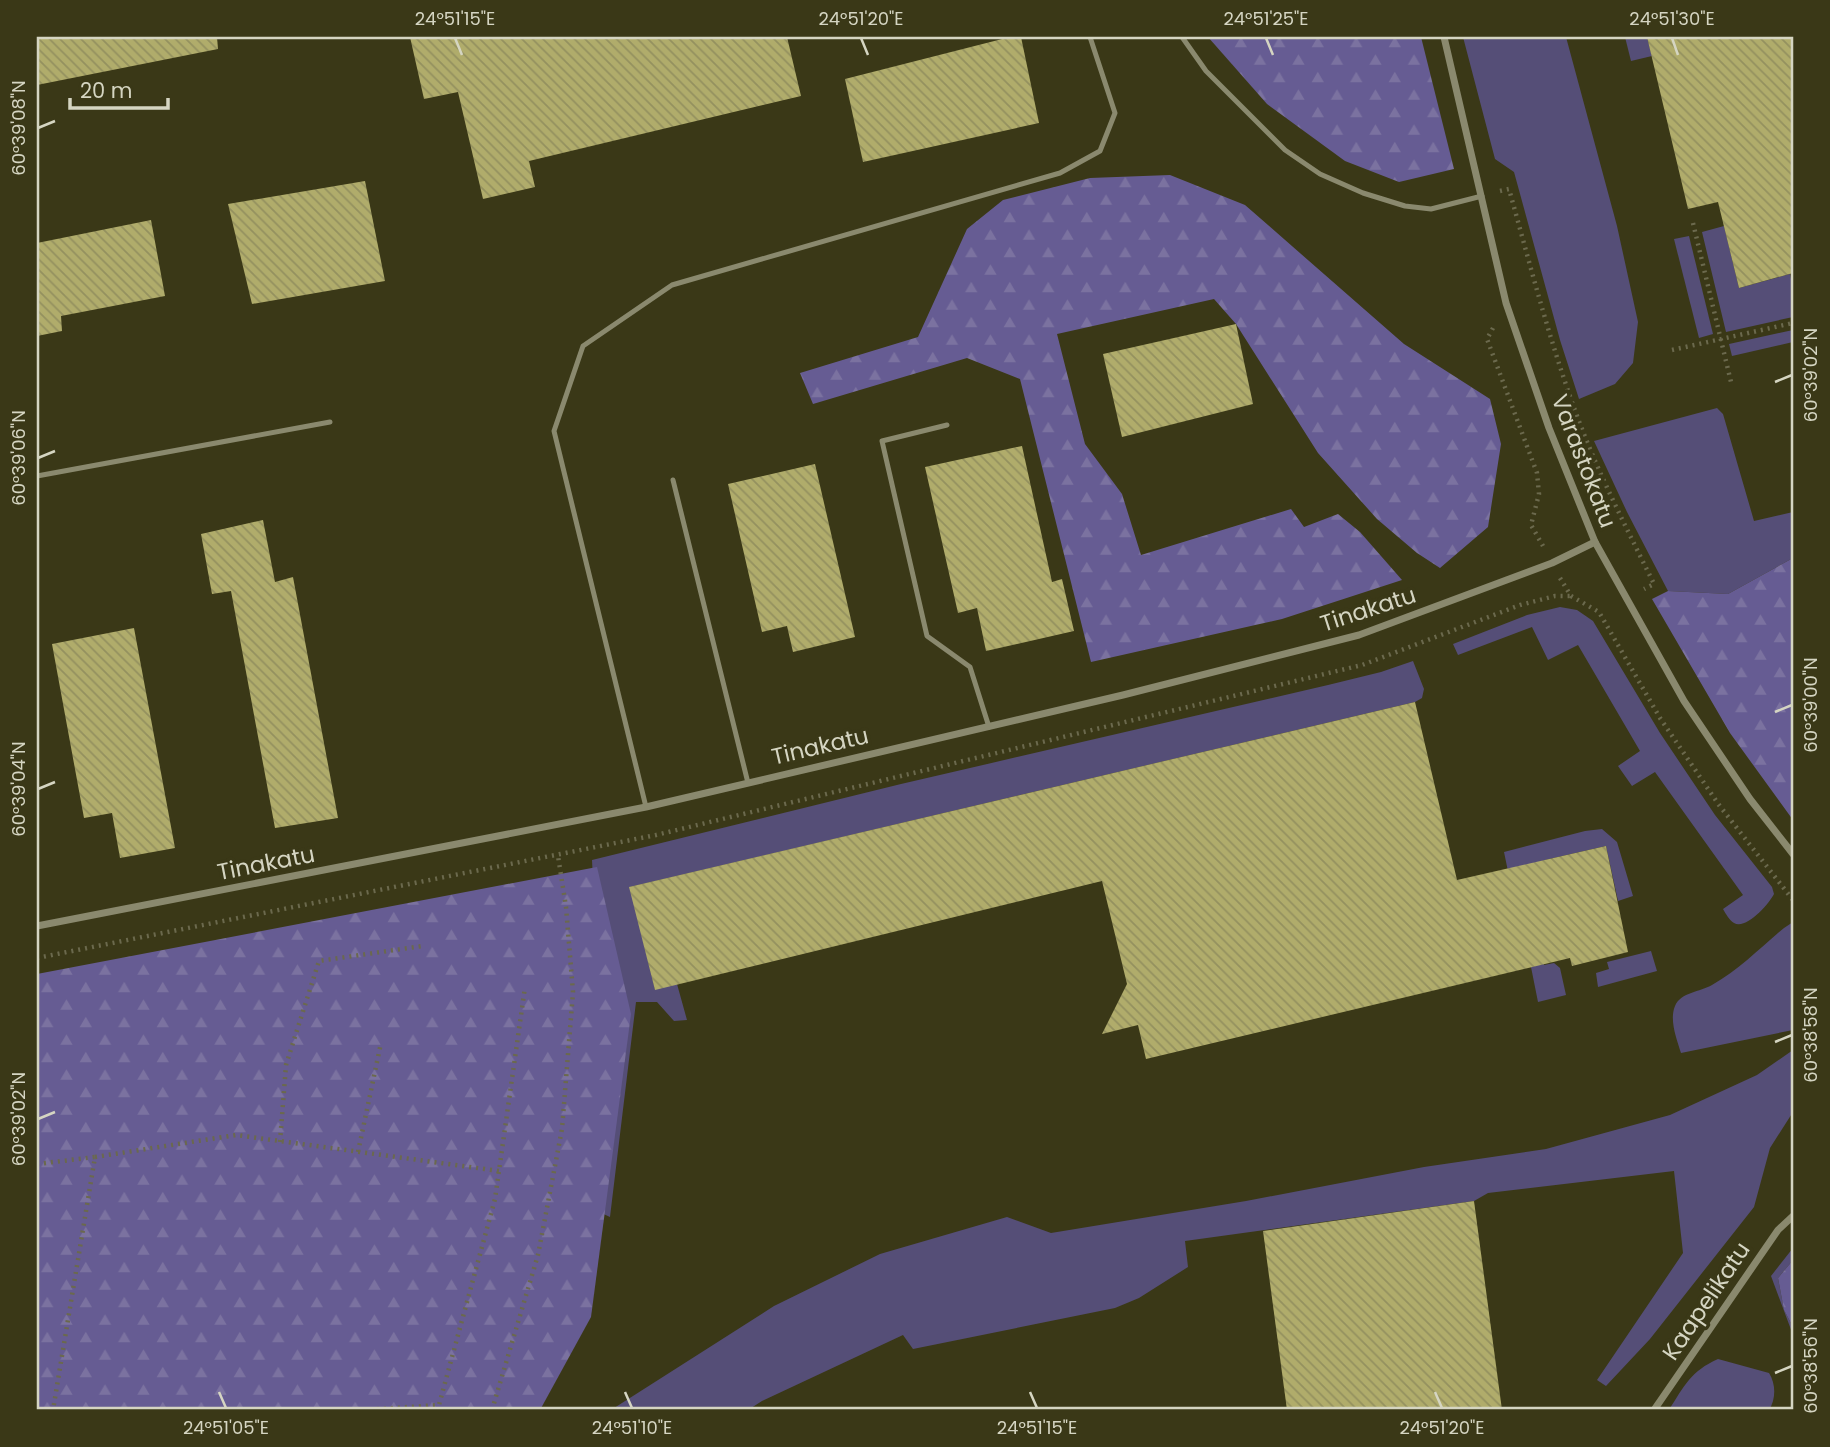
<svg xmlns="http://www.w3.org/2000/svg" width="1830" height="1447" viewBox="0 0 1830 1447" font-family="Poppins,sans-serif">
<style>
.green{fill:#554e77}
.forest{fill:url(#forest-firs)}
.building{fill:url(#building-back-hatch)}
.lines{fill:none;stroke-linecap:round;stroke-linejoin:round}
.path{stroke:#6b694d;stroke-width:4.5;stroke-dasharray:2 5;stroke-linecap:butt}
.service{stroke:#8a896e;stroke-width:5}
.minor{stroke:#8a896e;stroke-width:7}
.ticks{fill:none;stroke:#d5d5c2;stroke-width:2.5}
.labels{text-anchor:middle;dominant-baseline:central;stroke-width:7;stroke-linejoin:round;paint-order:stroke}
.street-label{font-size:23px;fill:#d5d5c2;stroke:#3a3817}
.neatline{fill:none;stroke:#d5d5c2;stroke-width:2.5}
.ticks-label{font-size:18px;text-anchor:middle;fill:#d5d5c2}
</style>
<defs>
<pattern id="forest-firs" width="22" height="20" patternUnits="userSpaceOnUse" patternTransform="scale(1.75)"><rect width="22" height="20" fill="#665c93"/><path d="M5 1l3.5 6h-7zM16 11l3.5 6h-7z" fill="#7b72a0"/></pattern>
<pattern id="building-back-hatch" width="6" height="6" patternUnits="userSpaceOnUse" patternTransform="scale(1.75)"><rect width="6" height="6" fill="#b0ac6b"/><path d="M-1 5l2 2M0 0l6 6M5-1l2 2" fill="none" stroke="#94915f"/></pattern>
</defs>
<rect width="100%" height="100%" fill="#3a3817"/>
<g class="green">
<polygon points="1463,37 1566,37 1617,226 1638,322 1633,363 1615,384 1579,399 1560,340 1514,172 1495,159"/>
<polygon points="1625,37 1647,37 1652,56 1631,61"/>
<polygon points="1724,226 1739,288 1790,274 1793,289 1793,317 1726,332 1702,232"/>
<polygon points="1689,236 1713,334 1699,338 1674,239"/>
<polygon points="1793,330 1793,342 1732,356 1729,344"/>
<polygon points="1717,408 1723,414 1754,521 1793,512 1793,558 1728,594 1668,591 1627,512 1594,441"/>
<path d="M1560 607 1577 610 1593 621 1660 733 1715 815 1772 887 1774 894C1769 904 1746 930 1734 923 1729 920 1726 914 1723 909L1743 895 1655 772 1632 786 1618 766 1640 751 1578 645 1548 660 1532 627 1458 655 1453 644 1527 615Z"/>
<polygon points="1413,661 1424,689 1422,698 1415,702 630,887 655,989 677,984 687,1020 674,1021 657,1002 636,1002 610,1217 586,1206 602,1061 592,860 901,784 1328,685 1381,672"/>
<polygon points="1602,829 1617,842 1633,896 1618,901 1606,846 1545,860 1510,881 1504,852 1585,831"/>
<path d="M1793 922V1030L1681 1053C1677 1040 1669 1020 1675 1006 1681 992 1700 992 1712 985 1739 970 1760 948 1784 928Z"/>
<polygon points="1538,944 1544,965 1554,963 1560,968 1566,995 1538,1002 1531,967"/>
<polygon points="1651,951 1657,971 1598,987 1596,973 1609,969 1607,962"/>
<polygon points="1793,1050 1793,1112 1770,1148 1754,1207 1650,1339 1606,1386 1597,1380 1683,1253 1674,1171 1488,1193 1474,1201 1185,1241 1188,1267 1139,1298 1115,1308 913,1349 903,1335 762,1401 748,1410 611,1410 774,1306 880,1254 1007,1217 1051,1233 1246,1201 1424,1167 1546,1149 1670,1115 1757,1075"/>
<polygon points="1793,1248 1793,1260 1778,1278 1784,1310 1793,1327 1793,1335 1771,1276"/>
<path d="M1718 1359 1769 1373C1776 1384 1776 1399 1769 1410H1669C1684 1386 1691 1371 1718 1359Z"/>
</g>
<g class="forest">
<polygon points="1208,37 1421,37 1454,169 1399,182 1345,161 1267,104"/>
<polygon points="1170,175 1245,205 1404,344 1490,399 1501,444 1488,527 1440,568 1417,553 1377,519 1318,453 1236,324 1214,299 1057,334 1085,444 1122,494 1141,555 1291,509 1304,527 1338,514 1360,532 1402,580 1282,619 1091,662 1020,379 967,358 813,404 800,373 918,337 967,229 1003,200 1090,178"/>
<polygon points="1793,558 1793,820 1730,733 1652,599 1668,591 1728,594"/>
<polygon points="597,867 631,1014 591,1317 540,1410 37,1410 37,974"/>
<polygon points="1793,1260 1793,1327 1784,1310 1778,1278"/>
</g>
<g class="building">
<polygon points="37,37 217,37 218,49 37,85"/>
<polygon points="410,37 787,37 801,96 529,161 535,187 483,199 458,92 424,99"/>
<polygon points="1010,37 1021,37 1039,123 863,162 845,79"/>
<polygon points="1647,37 1793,37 1793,273 1739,288 1718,202 1688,209"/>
<polygon points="365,181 385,281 252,304 228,204"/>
<polygon points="151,220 165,296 61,316 62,331 37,336 37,243"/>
<polygon points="1236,324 1253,404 1122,437 1103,354"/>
<polygon points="1022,446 1052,582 1062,579 1074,631 986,651 977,608 958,613 925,467"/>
<polygon points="815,464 855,637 793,652 787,626 762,632 728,484"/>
<polygon points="263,520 275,582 293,577 338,818 275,828 231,591 212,594 201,534"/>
<polygon points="134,628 175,848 120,858 112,813 84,818 52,644"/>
<polygon points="1415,702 1457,880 1606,846 1628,952 1572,966 1570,958 1146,1059 1138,1025 1102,1034 1127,984 1102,881 655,990 629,887"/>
<polygon points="1474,1201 1502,1410 1287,1410 1263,1231"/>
</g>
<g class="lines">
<g class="path">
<path d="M1500 191 1509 189C1531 268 1551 347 1580 424 1601 479 1628 531 1654 584L1644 589"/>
<polyline points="1693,223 1731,382"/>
<polyline points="1493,328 1487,339 1537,473 1539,494 1531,525 1543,546"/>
<polyline points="1672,350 1793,323"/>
<polyline points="1560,578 1571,596 1599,612 1660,718 1719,805 1793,900"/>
<polyline points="37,958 656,835 1362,665 1520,605 1555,596 1571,596"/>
<polyline points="280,1142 286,1065 319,961 423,946"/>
<polyline points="358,1152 381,1043"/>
<polyline points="95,1157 236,1135 499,1171"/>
<polyline points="37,1164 95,1157 53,1410"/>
<polyline points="363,1410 439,1405 495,1199 525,987"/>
<polyline points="492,1410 538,1255 562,1129 573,992 566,907 558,856"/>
</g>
<g class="service">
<polyline points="1182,37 1206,71 1285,150 1320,174 1363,193 1405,206 1431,209 1482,196"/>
<polyline points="947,425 882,441 927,636 970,667 989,727"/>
<polyline points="37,476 330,422"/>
<polyline points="673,480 748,783"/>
<polyline points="646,807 554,431 583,346 672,285 1060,173 1100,151 1115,113 1090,37"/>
</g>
<g class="minor">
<polyline points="1444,37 1506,303 1549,428 1595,542 1684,701 1750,799 1793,854"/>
<polyline points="37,926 646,807 1123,695 1359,635 1552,563 1595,542"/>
<polyline points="1654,1410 1778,1230 1793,1216"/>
</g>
</g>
<path class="ticks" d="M455 38 462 55M861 38 868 55M1266 38 1273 55M1672 38 1678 55M38 128 55 121M1775 382 1792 375M38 458 55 451M1775 712 1792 705M38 789 55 782M1775 1042 1792 1035M38 1119 55 1112M1775 1373 1792 1366M219 1392 226 1408M625 1392 632 1408M1030 1392 1037 1408M1435 1392 1442 1408"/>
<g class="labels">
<g class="street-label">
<text transform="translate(1584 461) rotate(69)">Varastokatu</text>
<text transform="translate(1368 609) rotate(-18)">Tinakatu</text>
<text transform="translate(820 746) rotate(-13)">Tinakatu</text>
<text transform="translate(266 863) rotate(-11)">Tinakatu</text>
<text transform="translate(1706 1301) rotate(-56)">Kaapelikatu</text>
</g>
</g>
<rect width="1830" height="1447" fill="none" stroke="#3a3817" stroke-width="77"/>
<path d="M70 98v10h98v-10" fill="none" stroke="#d5d5c2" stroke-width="3.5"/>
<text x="80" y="98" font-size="21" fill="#d5d5c2" stroke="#3a3817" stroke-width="5" paint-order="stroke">20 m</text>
<rect x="38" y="38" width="1754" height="1370" class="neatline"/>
<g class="ticks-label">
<text x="455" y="25">24°51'15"E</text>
<text x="861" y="25">24°51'20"E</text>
<text x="1266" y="25">24°51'25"E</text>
<text x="1672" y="25">24°51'30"E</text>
<text transform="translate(19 128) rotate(-90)" y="6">60°39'08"N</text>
<text transform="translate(1811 375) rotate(-90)" y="6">60°39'02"N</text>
<text transform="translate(19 458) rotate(-90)" y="6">60°39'06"N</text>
<text transform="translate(1811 705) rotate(-90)" y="6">60°39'00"N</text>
<text transform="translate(19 789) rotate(-90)" y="6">60°39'04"N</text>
<text transform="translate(1811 1035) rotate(-90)" y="6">60°38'58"N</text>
<text transform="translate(19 1119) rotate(-90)" y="6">60°39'02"N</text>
<text transform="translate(1811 1366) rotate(-90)" y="6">60°38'56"N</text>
<text x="226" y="1434">24°51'05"E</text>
<text x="632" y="1434">24°51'10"E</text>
<text x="1037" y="1434">24°51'15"E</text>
<text x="1442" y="1434">24°51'20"E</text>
</g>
</svg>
